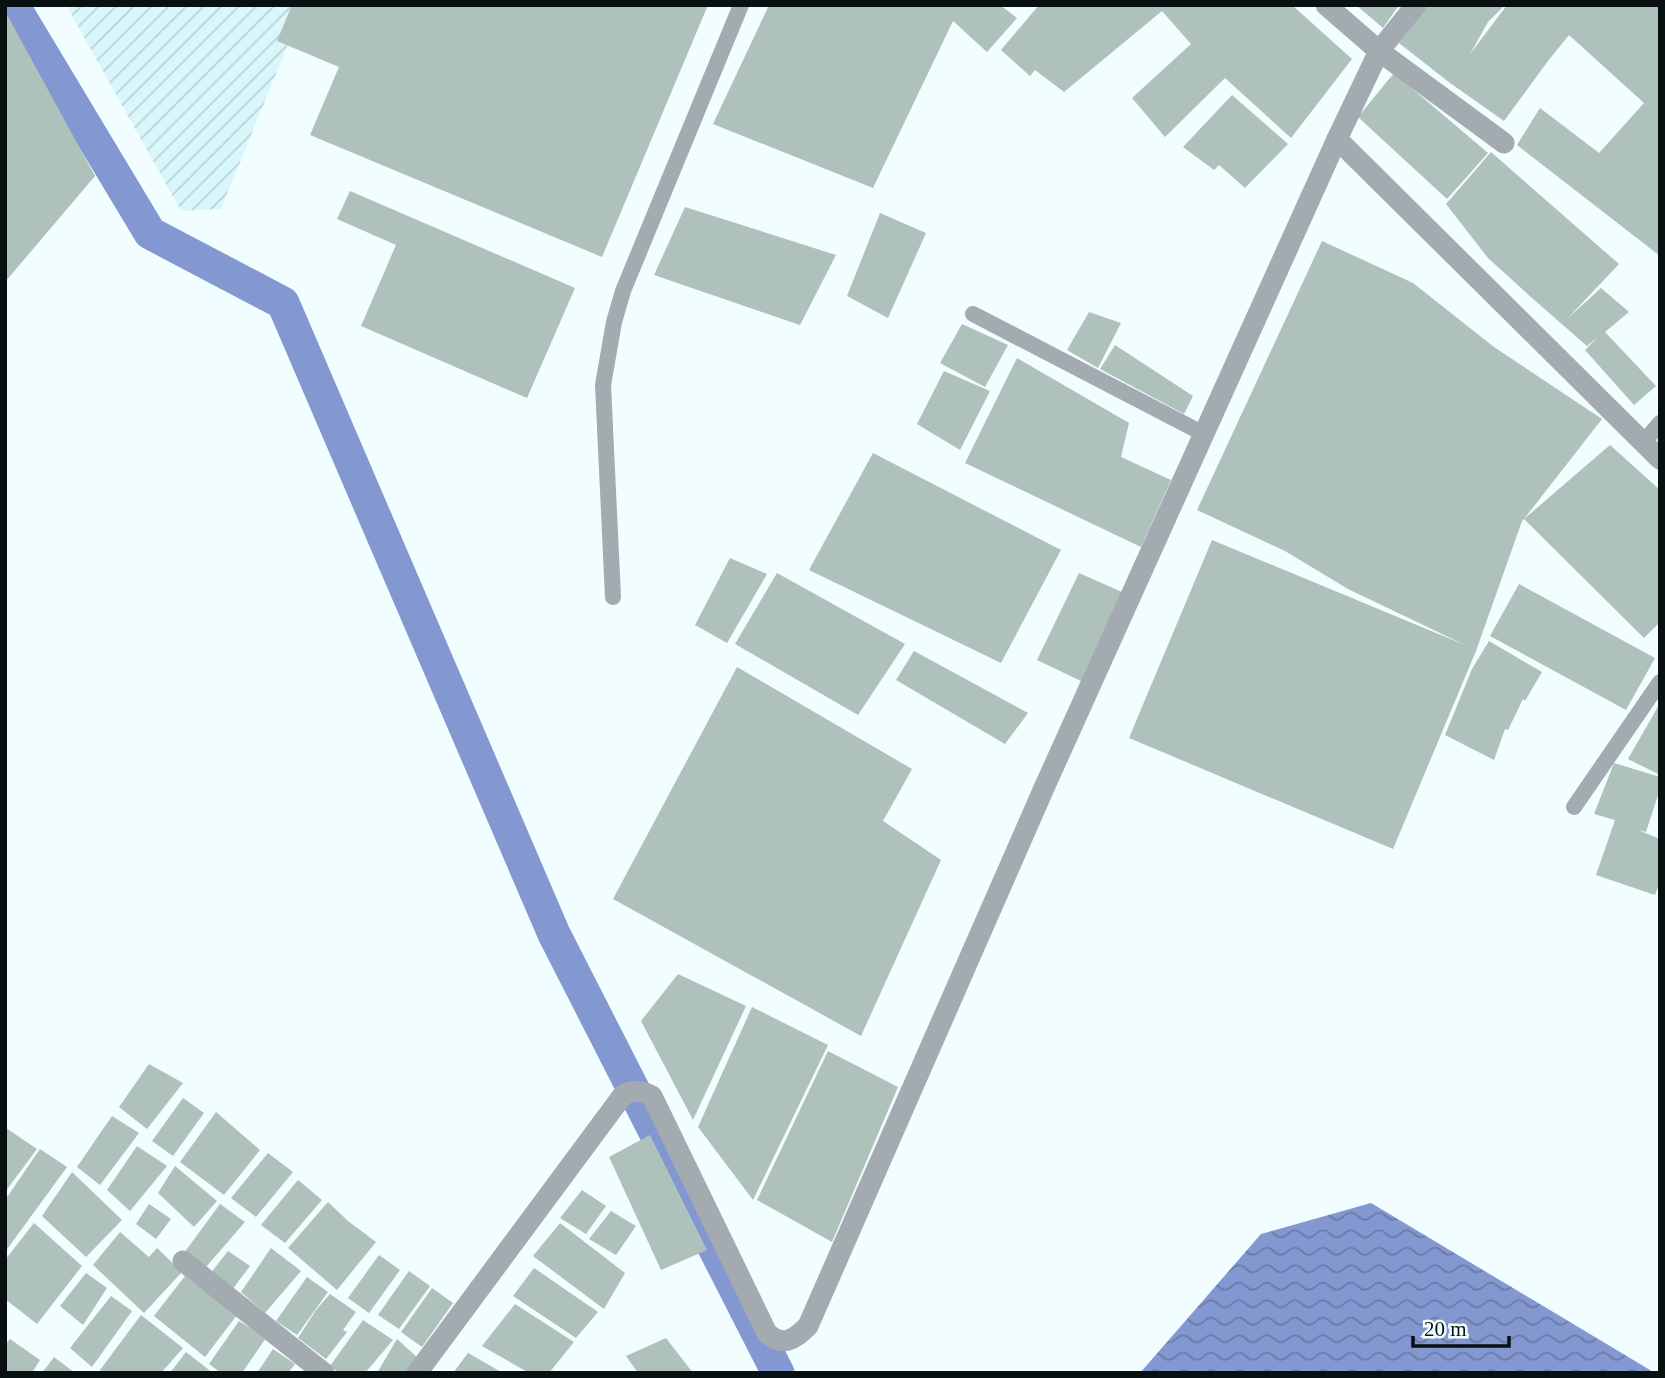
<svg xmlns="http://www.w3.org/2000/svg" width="1665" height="1378" viewBox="0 0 1665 1378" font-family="'Times New Roman',serif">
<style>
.industrial{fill:url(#industrial-furrows)}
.water{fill:url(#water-waves)}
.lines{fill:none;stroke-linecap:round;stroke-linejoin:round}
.canal{stroke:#8398d1;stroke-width:33}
.building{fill:#afc1bb}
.service{stroke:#a4abb0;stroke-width:16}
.minor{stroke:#a4abb0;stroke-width:21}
</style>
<defs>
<pattern id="industrial-furrows" width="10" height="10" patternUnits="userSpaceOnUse" patternTransform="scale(1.75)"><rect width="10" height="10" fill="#d9f7fb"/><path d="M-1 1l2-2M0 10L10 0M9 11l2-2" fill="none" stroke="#b9d3d6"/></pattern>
<pattern id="water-waves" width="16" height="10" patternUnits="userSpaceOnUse" patternTransform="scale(1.75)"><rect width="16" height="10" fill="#8398d1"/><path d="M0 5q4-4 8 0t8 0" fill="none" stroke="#697ba8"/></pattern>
</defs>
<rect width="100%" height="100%" fill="#f1fdff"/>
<polygon class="industrial" points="66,5 304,5 221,209 181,211"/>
<polygon class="water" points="1371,1203 1655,1373 1140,1373 1261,1234"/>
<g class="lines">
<polyline class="canal" points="13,5 150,233 283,303 554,934 778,1373"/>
</g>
<g class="building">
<polygon points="292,5 708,5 602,257 310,135 339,67 277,41"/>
<polygon points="769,5 1000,5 1017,18 987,52 953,21 873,188 713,124"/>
<polygon points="1039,5 1156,5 1158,7 1159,5 1292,5 1352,59 1291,138 1225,78 1165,137 1132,98 1191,44 1162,11 1064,92 1035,70 1030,76 1001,50"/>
<polygon points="1356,5 1399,5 1383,28"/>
<polygon points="1426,5 1505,5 1488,22 1470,54 1507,5 1660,5 1660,256 1517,145 1540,108 1599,153 1644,103 1569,35 1548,61 1504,121 1450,83 1399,43 1418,14"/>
<polygon points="5,11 95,176 5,282"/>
<polygon points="1394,73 1488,153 1447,199 1358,117"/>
<polygon points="1232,95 1288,144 1245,188 1219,165 1214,170 1183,147"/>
<polygon points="1491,152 1619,264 1567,319 1601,288 1629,312 1605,332 1656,386 1634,405 1585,350 1597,338 1587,346 1532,298 1488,258 1446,204"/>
<polygon points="350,191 575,288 527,398 361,326 396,245 337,219"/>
<polygon points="685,207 836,255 800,325 654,275"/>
<polygon points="880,213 926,233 888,318 847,296"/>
<polygon points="1322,241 1413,283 1494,347 1602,419 1524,519 1610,445 1660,490 1660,622 1644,638 1524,519 1522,521 1476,651 1393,849 1129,738 1212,540 1465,645 1348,589 1285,551 1197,510"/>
<polygon points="1089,312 1121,323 1098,368 1067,350"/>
<polygon points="962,324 1008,345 985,387 940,363"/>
<polygon points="1115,345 1193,396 1184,414 1100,369"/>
<polygon points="1017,358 1129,423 1121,457 1171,480 1141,547 965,463"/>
<polygon points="944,371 990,391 960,450 917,424"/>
<polygon points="873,453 1061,550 1001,663 809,570"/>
<polygon points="730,558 767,574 727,643 695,625"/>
<polygon points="777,573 905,644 858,715 735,644"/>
<polygon points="1079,573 1122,592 1083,682 1037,660"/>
<polygon points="1519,584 1655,658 1626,710 1490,636"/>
<polygon points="1489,641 1542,672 1525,701 1523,699 1508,730 1505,729 1494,760 1445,735 1472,669"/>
<polygon points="914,651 1028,713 1005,744 896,680"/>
<polygon points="737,667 912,769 883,821 941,860 861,1036 613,899"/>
<polygon points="1660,703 1660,775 1628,759"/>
<polygon points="1614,763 1660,777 1660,789 1646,832 1638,830 1660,839 1660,881 1655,895 1596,875 1615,820 1594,814"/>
<polygon points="678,974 746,1006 693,1120 641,1021"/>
<polygon points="752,1007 828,1045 753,1200 698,1127"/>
<polygon points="828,1051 898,1087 832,1242 757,1200"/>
<polygon points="149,1064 183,1083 147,1129 119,1107"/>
<polygon points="183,1098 204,1113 173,1156 152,1141"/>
<polygon points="216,1112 260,1150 224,1195 180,1162"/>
<polygon points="112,1116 139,1133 100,1185 77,1167"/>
<polygon points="6,1128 37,1149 5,1192 5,1129"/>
<polygon points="650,1135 707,1250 661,1270 609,1157"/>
<polygon points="137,1146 167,1166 130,1211 107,1190"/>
<polygon points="40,1149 67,1167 5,1252 5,1200"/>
<polygon points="268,1153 293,1172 256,1217 231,1198"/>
<polygon points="175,1166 217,1201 194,1227 158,1193"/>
<polygon points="72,1172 122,1220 86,1257 42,1216"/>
<polygon points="298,1180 322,1200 285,1243 261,1225"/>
<polygon points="582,1190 606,1206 586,1234 560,1218"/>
<polygon points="328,1202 348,1221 376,1242 337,1290 288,1248"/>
<polygon points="149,1204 171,1219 156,1239 136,1224"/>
<polygon points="220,1204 245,1222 206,1267 184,1253"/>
<polygon points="611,1211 636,1226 616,1255 589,1239"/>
<polygon points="34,1223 82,1266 37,1324 5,1299 5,1260"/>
<polygon points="560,1223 625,1273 604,1309 533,1256"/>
<polygon points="120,1232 149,1257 157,1248 182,1272 144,1313 93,1265"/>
<polygon points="271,1248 301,1271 265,1313 241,1292"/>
<polygon points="228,1251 250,1266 232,1290 210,1274"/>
<polygon points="379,1255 400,1270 369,1313 348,1298"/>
<polygon points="534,1268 598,1312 576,1338 513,1296"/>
<polygon points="409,1271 430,1286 399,1329 378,1315"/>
<polygon points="86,1273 107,1288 83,1325 60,1306"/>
<polygon points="185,1276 237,1315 205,1357 154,1316"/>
<polygon points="307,1277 328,1292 297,1335 276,1321"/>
<polygon points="432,1288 453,1303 422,1347 401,1332"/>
<polygon points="330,1294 356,1312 343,1330 347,1332 326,1359 298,1338 316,1310"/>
<polygon points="111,1296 132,1311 92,1367 70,1348"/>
<polygon points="515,1304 574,1342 549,1373 529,1373 482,1346"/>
<polygon points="141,1315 183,1348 161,1373 102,1373 100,1370"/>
<polygon points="363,1320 393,1340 365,1373 339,1373 330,1366"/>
<polygon points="239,1321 266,1338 242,1373 221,1373 209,1364"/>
<polygon points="666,1338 693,1373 638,1373 626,1356"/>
<polygon points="10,1339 40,1360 32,1373 5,1373 5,1345"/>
<polygon points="397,1339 419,1359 408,1373 377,1373"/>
<polygon points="273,1349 295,1364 288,1373 257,1373"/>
<polygon points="186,1352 213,1373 170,1373"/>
<polygon points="468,1353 503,1373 453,1373"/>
<polygon points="54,1357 75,1373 42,1373"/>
</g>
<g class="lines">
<g class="service">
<polyline points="973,314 1204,434"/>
<polyline points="1643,443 1660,423"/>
<polyline points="613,597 603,385 614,322 623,291 741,5"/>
<polyline points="1574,807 1660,682"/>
</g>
<g class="minor">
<polyline points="1326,5 1379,51 1504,143"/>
<polyline points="1337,139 1660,459"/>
<polyline points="183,1261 324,1373"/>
<path d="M417 1373 623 1095C634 1090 641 1090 652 1096L767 1333C783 1348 795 1339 808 1326L1044 788 1337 139 1379 51 1416 5"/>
</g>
</g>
<rect width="1665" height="1378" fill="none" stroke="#091011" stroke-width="14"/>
<path d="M1413 1336v10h96v-10" fill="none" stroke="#091011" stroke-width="3.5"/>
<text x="1424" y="1336" font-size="21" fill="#091011" stroke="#f1fdff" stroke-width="5" paint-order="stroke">20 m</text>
</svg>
